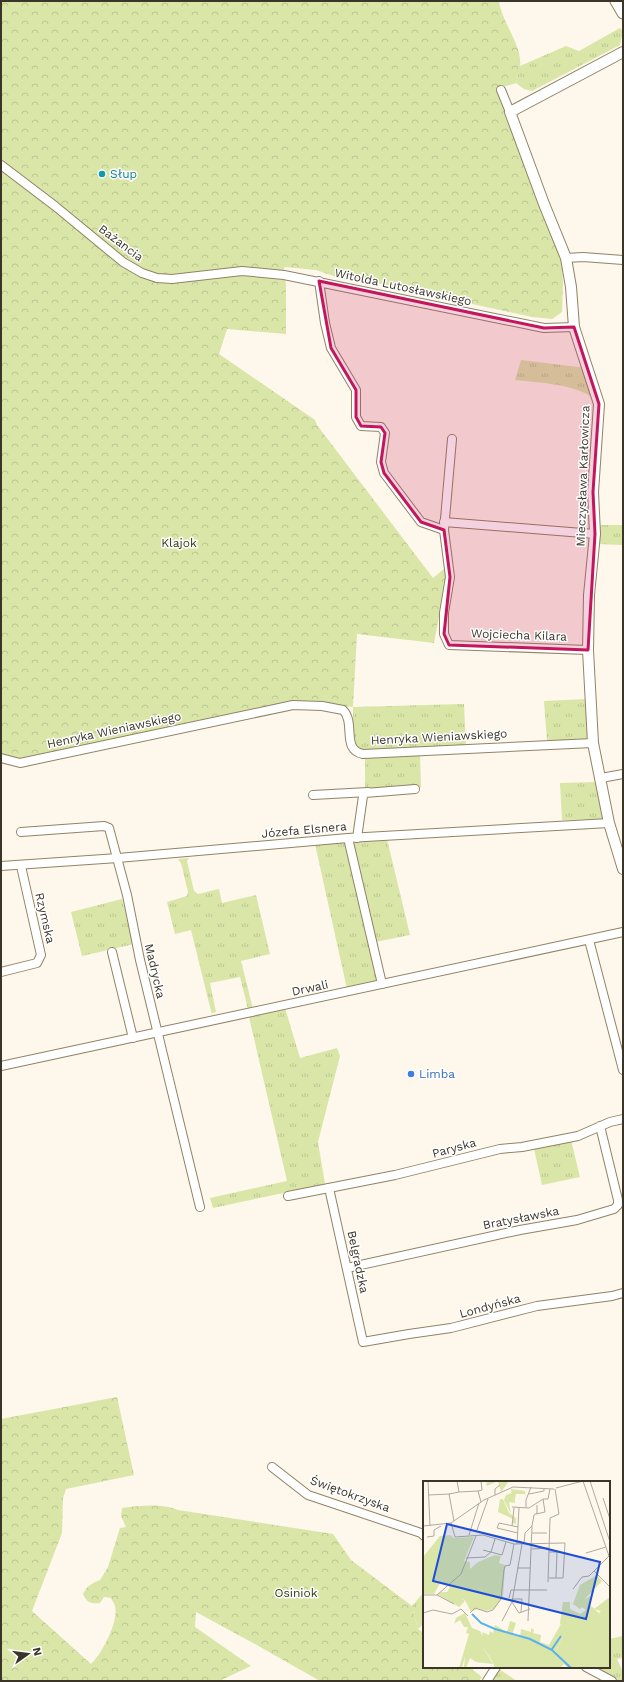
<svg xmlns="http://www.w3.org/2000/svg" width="624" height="1682" viewBox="0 0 624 1682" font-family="'Work Sans',sans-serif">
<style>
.grass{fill:url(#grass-tufts)}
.forest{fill:url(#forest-crowns)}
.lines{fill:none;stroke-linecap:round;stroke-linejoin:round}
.minor-casing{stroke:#918366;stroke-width:10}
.tertiary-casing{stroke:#918366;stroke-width:12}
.secondary-casing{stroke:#918366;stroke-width:13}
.minor{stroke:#fff;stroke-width:8}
.tertiary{stroke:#fff;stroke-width:10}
.secondary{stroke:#fff;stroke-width:11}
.marked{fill:#c2185b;fill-opacity:0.2;stroke:#c2185b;stroke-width:3;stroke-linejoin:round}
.culture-dot{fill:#0f9aa8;stroke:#fff;stroke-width:1.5}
.shop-dot{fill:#3f7fe0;stroke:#fff;stroke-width:1.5}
.labels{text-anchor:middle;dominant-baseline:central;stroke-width:3;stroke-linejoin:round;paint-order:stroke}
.culture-label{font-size:12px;fill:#0d838f;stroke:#fff;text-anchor:start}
.street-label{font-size:12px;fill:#3b3529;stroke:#fff}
.park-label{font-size:12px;fill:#323910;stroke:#fff}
.shop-label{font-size:12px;fill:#366cbe;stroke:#fff;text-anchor:start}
.inset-river{fill:none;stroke:#59b2ef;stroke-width:2}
.inset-road{fill:none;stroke:#b0a99d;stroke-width:1}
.view{fill:#1d4ed8;fill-opacity:0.15;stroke:#1d4ed8;stroke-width:2}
.inset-edge{fill:none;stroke:#3b3529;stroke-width:2}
</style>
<defs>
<pattern id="grass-tufts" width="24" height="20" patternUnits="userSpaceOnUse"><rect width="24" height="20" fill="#d9e6a8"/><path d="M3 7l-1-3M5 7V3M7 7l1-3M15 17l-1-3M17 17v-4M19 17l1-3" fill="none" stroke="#bbc691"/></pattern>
<pattern id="forest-crowns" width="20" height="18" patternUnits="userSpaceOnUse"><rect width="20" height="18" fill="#d9e6a8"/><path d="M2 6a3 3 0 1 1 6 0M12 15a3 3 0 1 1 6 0" fill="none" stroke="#bbc691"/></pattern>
</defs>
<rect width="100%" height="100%" fill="#fef7eb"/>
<g class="grass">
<polygon points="620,28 623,31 620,45 532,91 524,89 516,83 520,66 566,46 579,51"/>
<path d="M521 360 586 368 592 397C569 383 541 383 515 380Z"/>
<polygon points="597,525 623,525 623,545 597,544"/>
<polygon points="587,699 590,741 547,741 544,701"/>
<polygon points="464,704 466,748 364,751 357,749 353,745 353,707"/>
<polygon points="420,754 421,787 365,790 365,757"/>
<polygon points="598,782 607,819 562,820 560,783"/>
<polygon points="387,839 410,935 375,942 353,841"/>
<polygon points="346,843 379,982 347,989 315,844"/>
<polygon points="189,858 187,861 194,891 198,894 219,889 222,903 256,895 270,954 241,961 253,1009 248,1009 240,977 210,983 216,1012 212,1013 213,1019 191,930 175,934 167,902 187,896 188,892 181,863 178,859"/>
<polygon points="122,899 134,944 82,956 71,912"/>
<polygon points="285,1008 300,1058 337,1048 340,1056 318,1142 325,1184 213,1208 210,1198 287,1181 249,1017"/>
<polygon points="571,1140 580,1177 542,1185 534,1149"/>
<polygon points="424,1592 424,1623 418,1629 412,1606"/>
<polygon points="623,1636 623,1658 617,1659 623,1672 623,1681 617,1681 592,1667 609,1667 609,1639"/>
<polygon points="499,1669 517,1681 491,1681"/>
</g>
<g class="forest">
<path d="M1 1H499C502 23 523 46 520 67 519 72 517 78 516 83L496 89 542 210 561 255 563 283 562 312 552 319 532 317 368 281 342 279 316 270 284 267 286 285V334L227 329 219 354 315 420 317 425 433 578 444 569 446 580 434 643 357 634 353 707 292 702 18 760 1 754Z"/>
<path d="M117 1397 134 1475 66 1489 63 1498 62 1533 32 1611 91 1664C102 1654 119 1621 115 1606 114 1603 112 1600 111 1598L104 1597 100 1603C91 1604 87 1603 83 1594 87 1586 92 1583 100 1580L108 1567 120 1528 126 1527 121 1516 122 1508C140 1506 161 1503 178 1510L333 1534 351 1560 412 1606 418 1629 424 1633V1667H469L482 1677 479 1681H320L253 1643 196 1612 195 1627 251 1666 219 1681H1V1419Z"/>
</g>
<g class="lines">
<defs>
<g id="minor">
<polyline points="501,90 510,112"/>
<polyline points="1,165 55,206 123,262 142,273 157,278 172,279 242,271 284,275 544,328 574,327"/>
<polyline points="566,258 583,257 623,260"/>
<polyline points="319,281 325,323 331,348 356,390 356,417 361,426 381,427 385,433 381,462 384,473 421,522 444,530"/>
<polyline points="452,439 444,530 450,577 444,613 444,634 449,645 588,650"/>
<polyline points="444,522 595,534"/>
<path d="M1 758 20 763 293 705 322 706 343 710C356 723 341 750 363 754L593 743"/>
<polyline points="601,778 623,774"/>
<polyline points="313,795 368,792"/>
<polyline points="21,832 104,826 109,828 127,895 140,960 200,1207"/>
<polyline points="348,838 382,984"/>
<polyline points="357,838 363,796 365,793 415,789"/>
<polyline points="1,866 118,858 348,838 609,823"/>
<polyline points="589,940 623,1070"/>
<polyline points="112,952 133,1038"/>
<polyline points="1,972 37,963 41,955 21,866"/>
<polyline points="1,1066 623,932"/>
<polyline points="329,1188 363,1342 409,1334 451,1328 537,1306 612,1296 623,1293"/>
<polyline points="288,1196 395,1175 500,1149 522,1147 578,1136 610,1122 623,1119"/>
<polyline points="347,1268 520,1230 577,1220 614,1209 618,1205 618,1200 600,1126"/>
<polyline points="272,1467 308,1495 421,1533 424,1536"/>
<polyline points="586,1667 612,1681"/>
<polyline points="487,1681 496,1667"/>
</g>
<polyline id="tertiary" points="623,52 510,112 544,204 566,258 571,287 574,327 599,404 593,492 595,534 589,595 588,650 593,743 609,823 623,869"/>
<polyline id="secondary" points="616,1 623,13"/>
</defs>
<use href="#minor" class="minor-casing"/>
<use href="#tertiary" class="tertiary-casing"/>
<use href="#secondary" class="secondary-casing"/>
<use href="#minor" class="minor"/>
<use href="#tertiary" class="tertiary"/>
<use href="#secondary" class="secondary"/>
</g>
<path class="marked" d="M319 281 544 328 574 327 599 404 593 492 595 534 588 650 449 645 444 634 450 577 444 530 421 522 384 473 381 462 385 433 381 427 361 426 356 417V390L331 348Z"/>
<circle class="culture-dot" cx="102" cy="174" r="4"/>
<circle class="shop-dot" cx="411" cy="1074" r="4"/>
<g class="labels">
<g class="culture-label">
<text x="110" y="174">Słup</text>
</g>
<g class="street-label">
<text transform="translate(121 243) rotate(37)">Bażancia</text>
<text transform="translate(403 287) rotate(12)">Witolda Lutosławskiego</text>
<text transform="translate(583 476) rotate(-88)">Mieczysława Karłowicza</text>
<text transform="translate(519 635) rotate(2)">Wojciecha Kilara</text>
<text transform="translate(114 730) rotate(-12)">Henryka Wieniawskiego</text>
<text transform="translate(439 737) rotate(-3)">Henryka Wieniawskiego</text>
<text transform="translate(304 830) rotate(-5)">Józefa Elsnera</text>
<text transform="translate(45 918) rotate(77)">Rzymska</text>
<text transform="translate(155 971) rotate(77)">Madrycka</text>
<text transform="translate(310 988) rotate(-12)">Drwali</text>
<text transform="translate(454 1148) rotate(-15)">Paryska</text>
<text transform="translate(521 1218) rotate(-11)">Bratysławska</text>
<text transform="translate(358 1262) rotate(78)">Belgradzka</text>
<text transform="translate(490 1306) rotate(-15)">Londyńska</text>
<text transform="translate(350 1494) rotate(20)">Świętokrzyska</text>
</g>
<g class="park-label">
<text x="179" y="543">Klajok</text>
<text x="296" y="1593">Osiniok</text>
</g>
<g class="shop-label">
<text x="419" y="1074">Limba</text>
</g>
</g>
<g transform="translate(423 1481)">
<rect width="187" height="187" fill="#fef7eb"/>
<path d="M67 0H86L78 11 75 0 64 5 63 2ZM88 8 102 10 103 17 102 13H93L92 18 89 17ZM77 18H80L86 32 93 37V43L89 42 90 38 75 31ZM19 111 33 114 42 120 36 126 14 113ZM187 116V139L185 141 176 132 178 130 171 128ZM138 143 142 152 132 171 97 155 98 148 108 151V147L111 149 110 152 118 154 117 161 126 164Z" fill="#d9e6a8"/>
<path d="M88 12 92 18V22L86 21 88 33 81 19 83 14ZM28 54 30 57 51 56 41 80 47 81V88L55 81 72 74 78 75 76 82 82 84 80 116 71 128 63 130 54 128 48 131 42 119 19 111H24L27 106 17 102 11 113H0V76L17 55ZM174 94 179 100 161 119 167 115V124L187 142V187H145L141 183 137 187H72L69 180 58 163 70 183 53 181 47 177 43 187 41 186 42 175 39 187H36L46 153 43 152 45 146H48H41L37 139 31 143 33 137 42 132 49 147 57 150 60 155 59 151 66 154 67 150 70 152 72 144 84 151 87 140 93 142 89 154 109 159 132 171 142 152 137 142 140 121H147V128L157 133 163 129 159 126 157 128 150 123 151 120 157 104Z" fill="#d9e6a8"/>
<path class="inset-river" d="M49 133 58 142 72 148 107 158 129 169 148 187M129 168 138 155"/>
<path class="inset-road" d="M5 0 7 45M34 0 36 11 55 10 58 21M160 0 186 75 171 90 187 106M167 0 187 61M133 7 160 0M55 10 59 9 58 0M106 13 121 10V7M5 14 27 13M72 14V8L77 4M180 17 187 38M89 26 106 27 120 18H125L127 8M103 26V19L108 6M113 33 122 31 120 18M127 37 136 33 132 8M31 40 26 13 36 11M28 42 32 56 60 54 91 63 142 62 140 97H126M0 45 28 42 61 19 90 6 131 8M89 45 91 27M54 49 65 18M95 52 74 47 76 42 95 46M109 52H124M46 54 56 22M4 56 11 55V49L18 45M94 63 96 27M101 63 102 52 109 45 111 34 114 32V24M109 68 126 67M60 69 79 74 83 61M68 71 72 58M126 71H134L133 97M163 72 183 66M43 77 62 76 68 71M94 87H108M125 101 127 37M150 108 159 96 166 95 171 90M0 114H14L38 93 53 55M14 114 31 123M86 117 88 109H124M89 118H99L98 131M89 121 96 132 107 128M0 132 10 129 29 133 38 128 45 135M47 132 52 127 64 131 70 129 78 118 81 89 82 85 87 84 91 63M79 140 89 121 99 63M105 140 109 45"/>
<path class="view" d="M24 43 177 81 163 138 10 100Z"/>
<rect width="187" height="187" class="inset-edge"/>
</g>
<rect width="624" height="1682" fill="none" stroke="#3b3529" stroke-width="4"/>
<g transform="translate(28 1654) rotate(76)" stroke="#ffffff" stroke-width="3" paint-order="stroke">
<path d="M0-3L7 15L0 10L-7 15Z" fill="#3b3529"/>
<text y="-6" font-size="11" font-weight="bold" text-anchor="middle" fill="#3b3529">N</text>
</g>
</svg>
